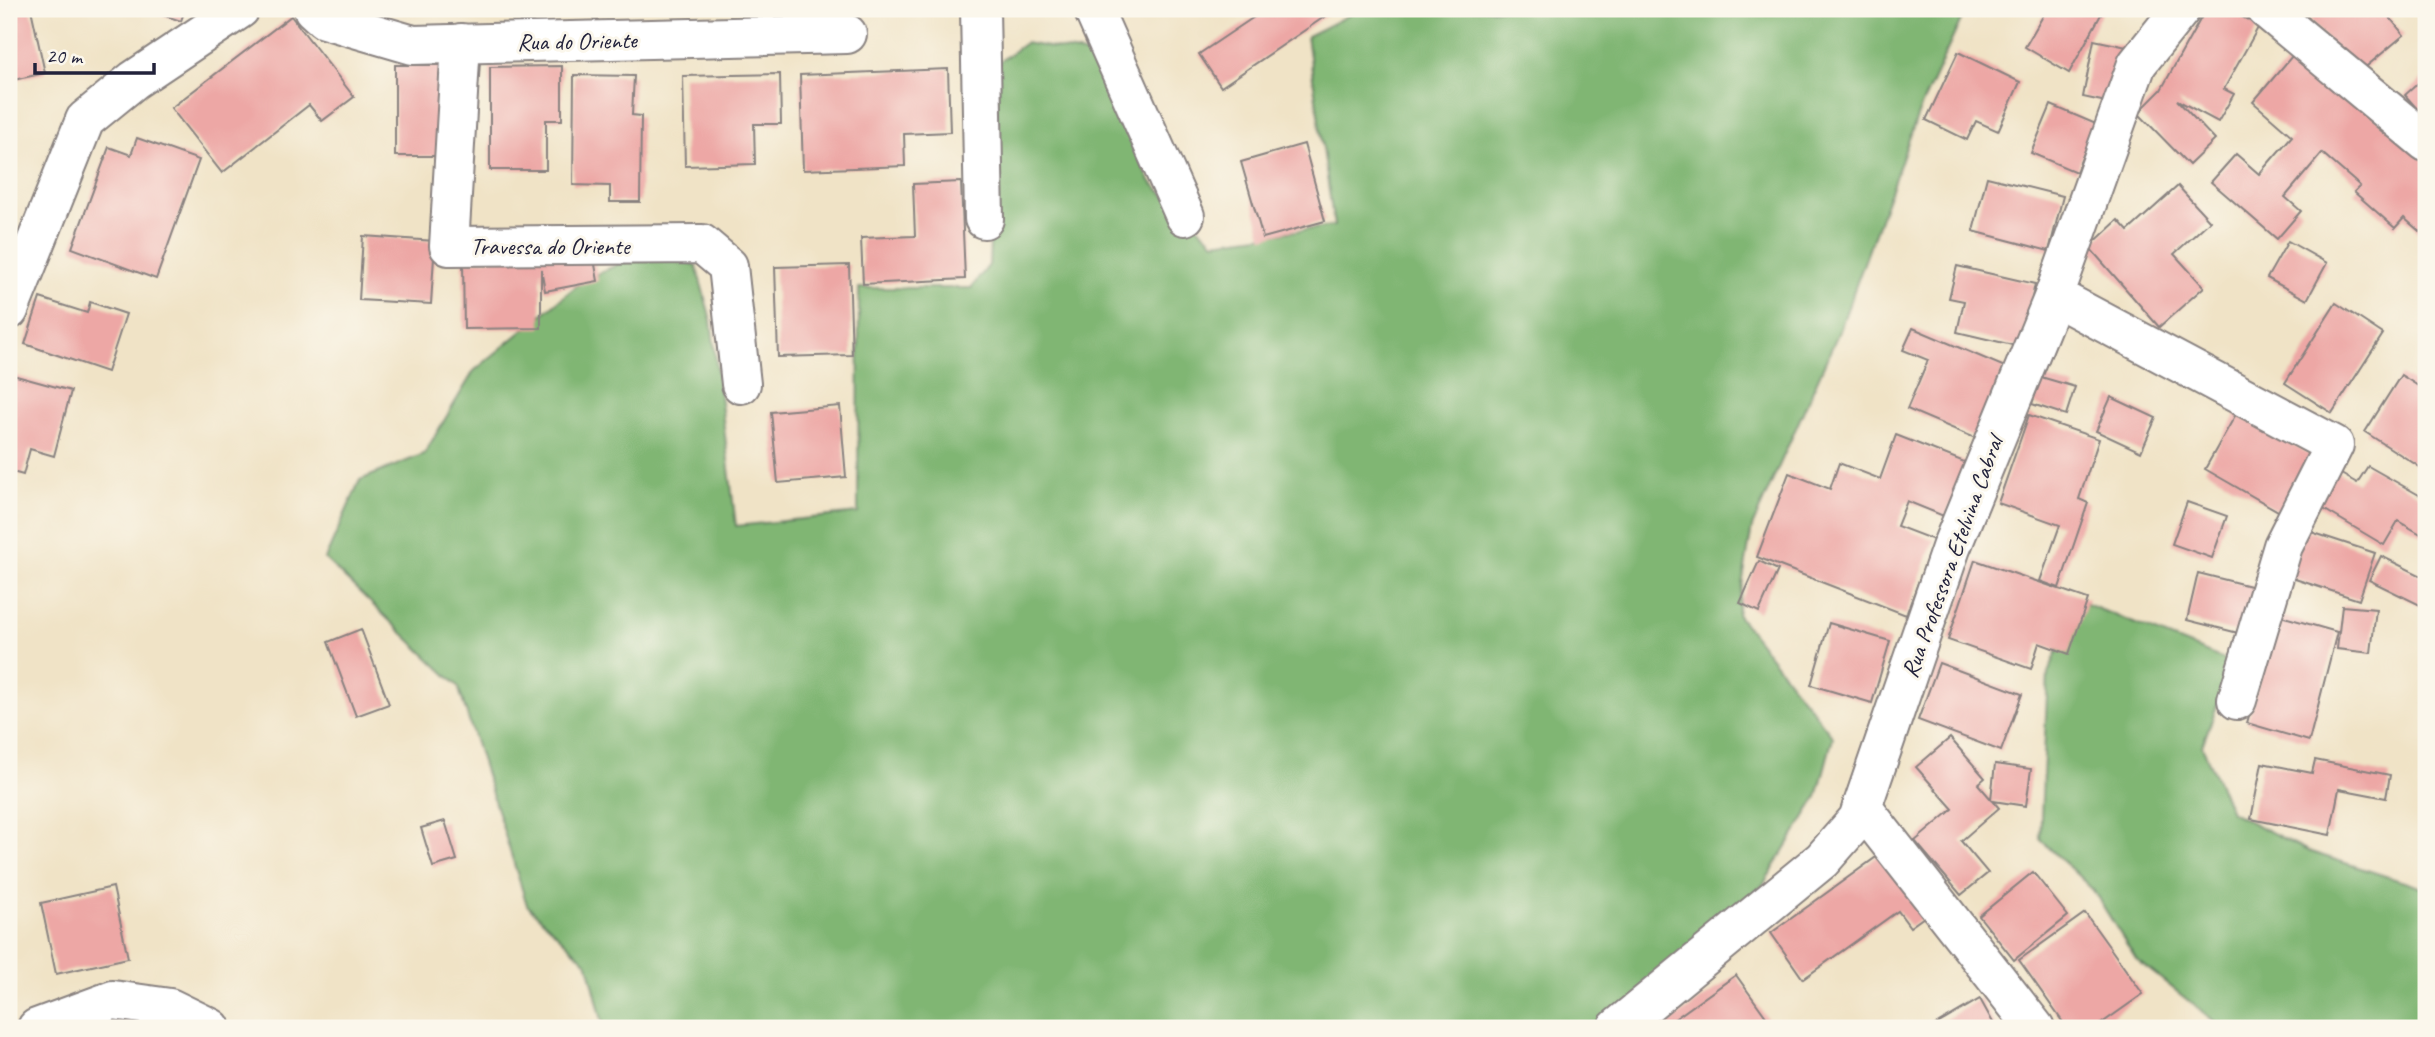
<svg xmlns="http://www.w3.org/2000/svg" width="2435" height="1037" viewBox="0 0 2435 1037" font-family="Caveat,sans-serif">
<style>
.forest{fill:#80b673;stroke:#516c57;stroke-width:2}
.building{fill:#eda7a5}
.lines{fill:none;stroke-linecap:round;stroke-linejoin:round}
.minor-casing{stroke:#898280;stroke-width:42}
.tertiary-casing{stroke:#898280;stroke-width:42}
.minor{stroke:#fff;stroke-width:38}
.tertiary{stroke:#fff;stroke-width:38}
.labels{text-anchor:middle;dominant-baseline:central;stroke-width:6;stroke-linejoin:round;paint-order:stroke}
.street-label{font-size:24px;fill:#22223b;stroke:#fbf7ec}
</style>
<rect width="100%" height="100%" fill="#fbf7ec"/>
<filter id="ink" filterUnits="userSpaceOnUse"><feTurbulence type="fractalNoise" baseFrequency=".0143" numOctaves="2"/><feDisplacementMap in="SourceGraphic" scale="14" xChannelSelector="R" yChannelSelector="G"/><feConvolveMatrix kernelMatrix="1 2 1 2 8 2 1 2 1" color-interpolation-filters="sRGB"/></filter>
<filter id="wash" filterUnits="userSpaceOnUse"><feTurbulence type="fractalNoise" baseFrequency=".00686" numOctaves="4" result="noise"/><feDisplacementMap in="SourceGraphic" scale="28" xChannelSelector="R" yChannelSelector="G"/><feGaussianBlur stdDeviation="1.57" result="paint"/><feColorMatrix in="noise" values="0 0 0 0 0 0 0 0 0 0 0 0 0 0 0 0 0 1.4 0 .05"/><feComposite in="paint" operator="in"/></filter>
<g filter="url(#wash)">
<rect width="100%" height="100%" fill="#f0e3c6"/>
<g class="forest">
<polygon points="1361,9 1966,9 1920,109 1840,329 1752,527 1737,614 1833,737 1817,797 1763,885 1603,1028 604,1028 588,964 527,905 458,686 325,559 360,480 424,454 474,371 581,282 649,249 696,265 711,320 736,526 858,513 859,288 971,288 989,265 999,62 1025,43 1089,54 1150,181 1214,242 1334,226 1307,36"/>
<polygon points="2079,601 2233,663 2202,746 2231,812 2308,851 2426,889 2426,1028 2223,1028 2136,959 2093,890 2040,839 2048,673"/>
</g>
<g id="blocks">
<g class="building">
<polygon points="31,9 45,73 9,81 9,11"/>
<polygon points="145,9 185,9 181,21"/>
<polygon points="925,9 965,9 965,12 925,15"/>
<polygon points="1266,9 1333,11 1221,87 1199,54"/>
<polygon points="2047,9 2104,9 2069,73 2025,47"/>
<polygon points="2206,9 2228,9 2259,26 2224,89 2234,94 2218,122 2177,100 2215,140 2189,165 2138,113 2161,90"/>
<polygon points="2301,9 2383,9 2404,35 2356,75"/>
<polygon points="291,16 354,97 322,121 309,105 222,173 171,108"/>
<polygon points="2094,40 2127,47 2116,104 2083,97"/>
<polygon points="2298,49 2426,161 2426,237 2404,218 2395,228 2354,192 2360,186 2322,153 2285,197 2301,211 2277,239 2211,182 2236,154 2259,174 2292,136 2253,102"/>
<polygon points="1958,52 2020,82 1998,131 1976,121 1967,140 1926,120"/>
<rect x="395" y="65" width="51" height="91"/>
<polygon points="562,66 562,120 546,120 546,170 490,170 490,67"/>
<polygon points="948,69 950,132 904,134 905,166 803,170 800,75"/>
<polygon points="780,74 781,124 754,124 755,164 685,166 683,76"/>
<polygon points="574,75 634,76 632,115 641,116 640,202 610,202 610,186 573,185"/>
<polygon points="2426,76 2426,119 2405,95"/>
<polygon points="2051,105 2096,124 2076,172 2031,153"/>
<polygon points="137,138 199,160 156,279 72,248 109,147 131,155"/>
<polygon points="1304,144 1325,221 1263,238 1241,162"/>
<polygon points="1987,177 2063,196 2049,251 1973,231"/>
<polygon points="961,182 965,279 863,284 861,238 915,236 913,184"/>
<polygon points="2178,186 2210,221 2174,254 2204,287 2159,327 2089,247 2118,220 2128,231"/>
<polygon points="363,236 435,241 431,304 359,300"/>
<polygon points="2288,241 2327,263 2307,300 2267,278"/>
<polygon points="592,248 598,281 545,291 541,269 541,328 464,329 463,262"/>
<polygon points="849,265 852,355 778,357 775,267"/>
<polygon points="1957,266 2035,284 2021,347 1957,332 1964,301 1949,298"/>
<polygon points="40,298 87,313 90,302 126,314 107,372 25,344"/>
<polygon points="2336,303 2383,334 2332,413 2285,383"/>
<polygon points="1913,328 2005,367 1975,438 1907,409 1928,360 1903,350"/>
<polygon points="9,374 71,391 54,456 30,449 23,475 9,471"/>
<polygon points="2401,375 2426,391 2426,471 2365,432"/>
<polygon points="2041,377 2075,387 2066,415 2032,404"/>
<polygon points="2111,397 2156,418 2141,452 2096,431"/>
<polygon points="840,406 846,477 778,483 771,412"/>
<polygon points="2236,414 2311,455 2280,512 2205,469"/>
<polygon points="2029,415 2099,439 2079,499 2088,503 2059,588 2040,581 2060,525 1998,503"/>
<polygon points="1896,435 1967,463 1946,517 1907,501 1897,526 1934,540 1906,615 1757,557 1789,473 1830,489 1839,463 1880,479"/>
<polygon points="2368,466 2426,499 2426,537 2398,521 2384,545 2315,504 2334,470 2357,483"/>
<polygon points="2187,502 2227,516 2212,558 2172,544"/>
<polygon points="2305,530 2375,553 2359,600 2289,577"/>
<polygon points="2381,556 2426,578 2426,608 2369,580"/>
<polygon points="1975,560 2088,599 2069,654 2039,643 2031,669 1948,640"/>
<polygon points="1759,561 1778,570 1759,612 1740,603"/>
<polygon points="2198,573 2258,588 2246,635 2187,620"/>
<polygon points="2342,606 2376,609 2371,653 2337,649"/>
<polygon points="2277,615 2337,632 2309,741 2247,723"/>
<polygon points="1829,623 1890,641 1872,703 1811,685"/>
<polygon points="361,629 389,704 356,716 328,642"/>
<polygon points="1939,663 2022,694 2001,751 1918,720"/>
<polygon points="1950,738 1985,778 1978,784 1991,799 1995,764 2031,769 2026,806 1993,801 1999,808 1961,841 1988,873 1961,895 1915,841 1953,809 1916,767"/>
<polygon points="2315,760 2390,775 2386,798 2339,789 2330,835 2251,819 2262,763 2312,773"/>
<polygon points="445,821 457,860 433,867 421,828"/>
<polygon points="1886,850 1931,912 1910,927 1898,911 1803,979 1771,933"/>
<polygon points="2033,872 2068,916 2014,960 1979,916"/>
<polygon points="113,887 128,958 56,974 41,903"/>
<polygon points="2085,913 2143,994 2095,1028 2067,1028 2019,960"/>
<polygon points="1736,975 1774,1028 1662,1028"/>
<polygon points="1980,999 1996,1028 1935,1028 1934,1026"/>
</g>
</g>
</g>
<g filter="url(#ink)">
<use href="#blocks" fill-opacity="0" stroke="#898280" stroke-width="2"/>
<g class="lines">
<defs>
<g id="minor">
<polyline points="313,9 324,19 413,45 847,34"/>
<polyline points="980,9 984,219"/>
<polyline points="1093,9 1185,216"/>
<polyline points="2266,9 2426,142"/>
<polyline points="461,43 449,246 702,244 728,266 741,384"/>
<polyline points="2054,296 2334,445 2283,546 2237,700"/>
<polyline points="1862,807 2035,1028"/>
<polyline points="37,1028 113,1000 170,1008 211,1028"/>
<polyline points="1617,1028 1822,860 1858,819 1951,548 2054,296 2137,64 2181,9"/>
</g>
<polyline id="tertiary" points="9,310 85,120 134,80 240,9"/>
</defs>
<use href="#minor" class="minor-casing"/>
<use href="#tertiary" class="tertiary-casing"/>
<use href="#minor" class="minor"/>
<use href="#tertiary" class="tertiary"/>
</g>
</g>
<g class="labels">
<g class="street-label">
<text transform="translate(577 41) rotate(-1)">Rua do Oriente</text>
<text x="550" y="246">Travessa do Oriente</text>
<text transform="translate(1952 557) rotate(-70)">Rua Professora Etelvina Cabral</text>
</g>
</g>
<rect width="2435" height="1037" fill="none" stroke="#fbf7ec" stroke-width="35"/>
<path d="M35 63v10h119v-10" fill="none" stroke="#22223b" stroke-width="3.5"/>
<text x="46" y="63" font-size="21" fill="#22223b" stroke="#fbf7ec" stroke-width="5" paint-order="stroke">20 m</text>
</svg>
